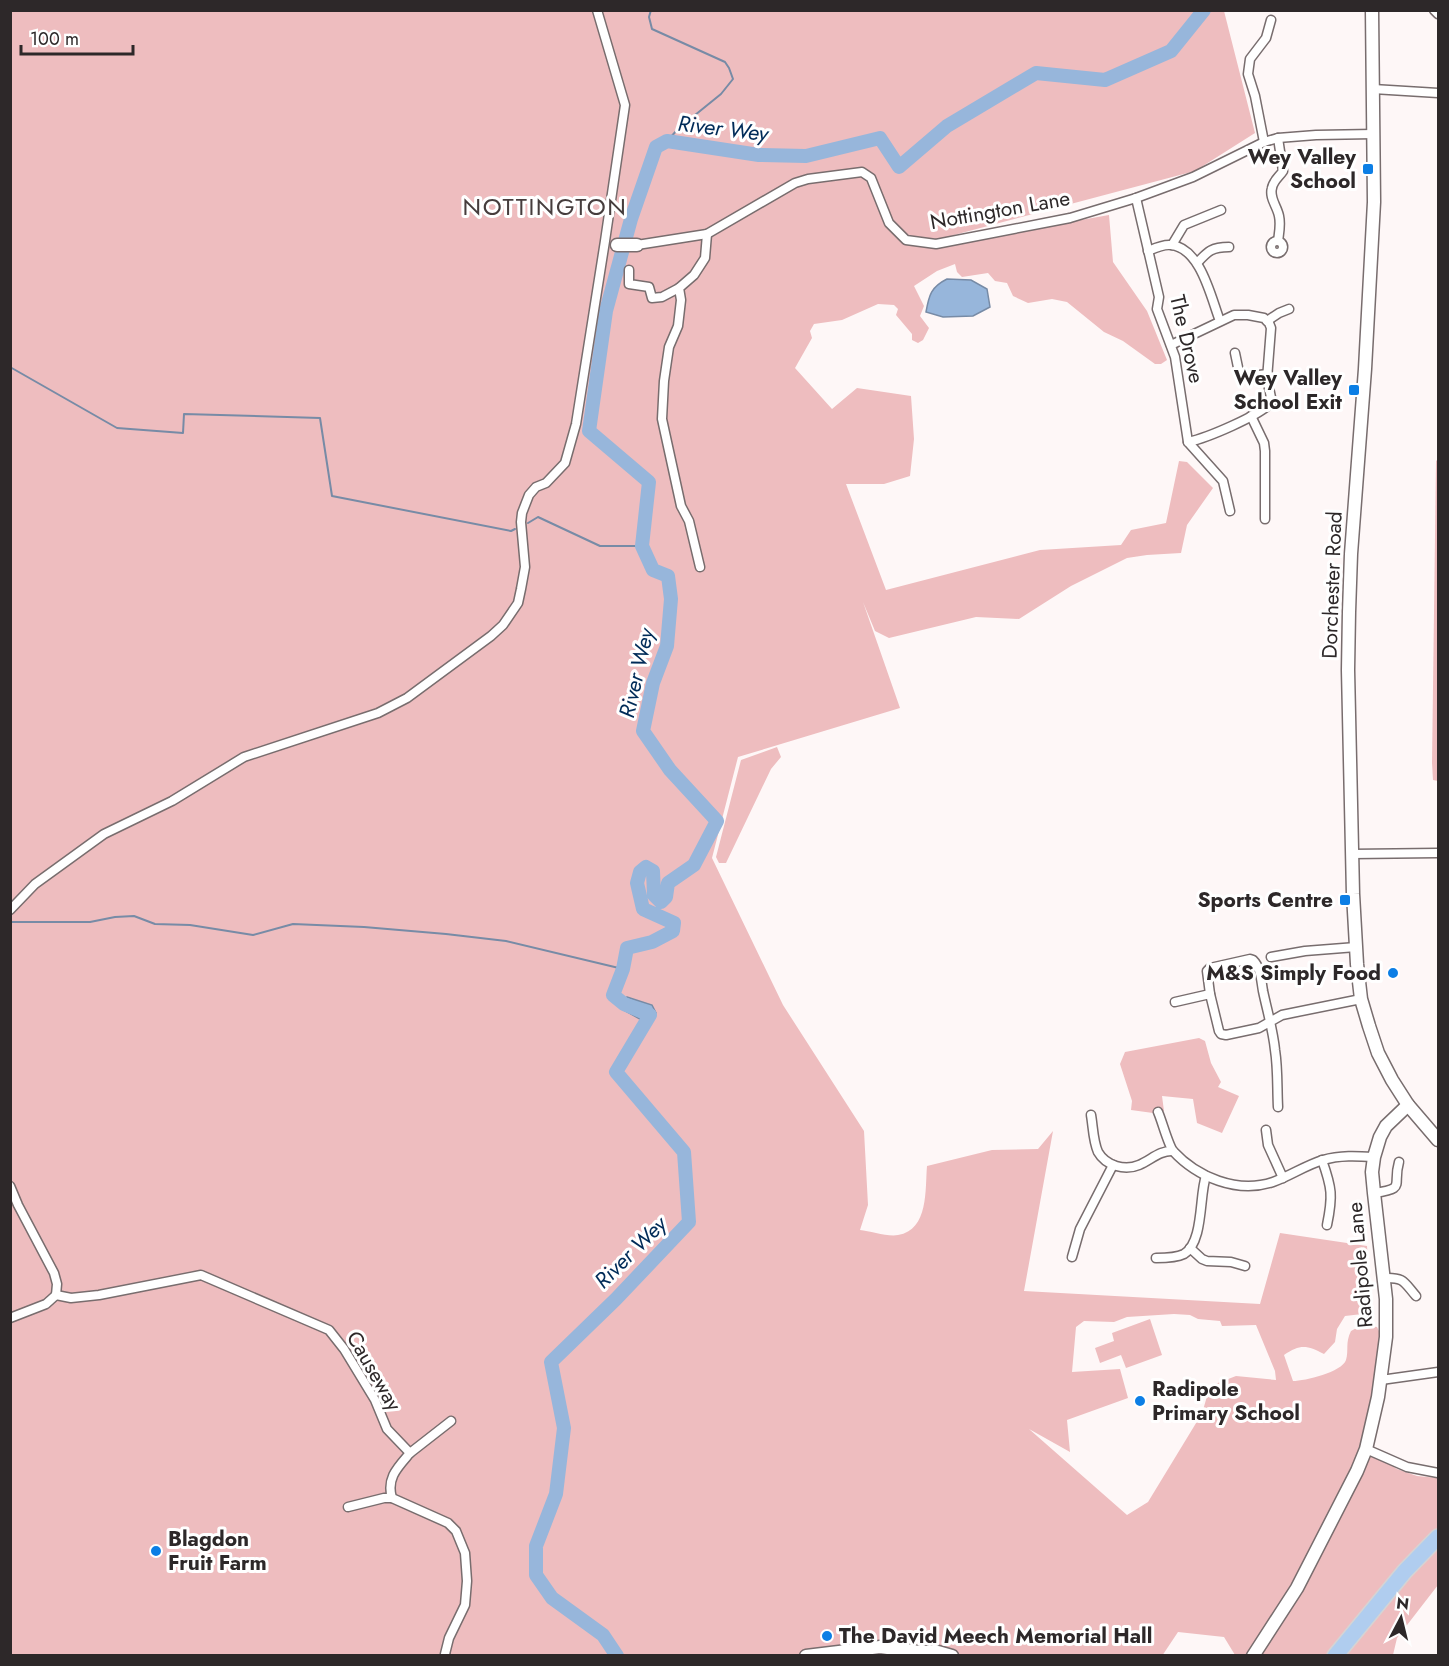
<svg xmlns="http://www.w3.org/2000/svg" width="1449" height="1666" viewBox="0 0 1449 1666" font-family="Jost,sans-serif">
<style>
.green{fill:#eebdbf;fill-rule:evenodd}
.water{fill:#97b6db;stroke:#778ba6;stroke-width:1.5}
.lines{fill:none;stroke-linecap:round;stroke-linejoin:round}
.stream{stroke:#778ba6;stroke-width:2}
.river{stroke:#97b6db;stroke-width:14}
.street-casing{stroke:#786d6e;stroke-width:11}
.secondary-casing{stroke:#786d6e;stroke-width:15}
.highway-casing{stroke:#d5d4d4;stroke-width:18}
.street{stroke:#fff;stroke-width:8}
.secondary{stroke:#fff;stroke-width:12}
.highway{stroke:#b0cdef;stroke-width:15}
.poi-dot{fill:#0c7ee5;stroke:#fff;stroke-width:2}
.labels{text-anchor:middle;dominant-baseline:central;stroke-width:6;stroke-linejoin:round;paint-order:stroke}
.poi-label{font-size:21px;font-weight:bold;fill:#2d2829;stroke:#fff;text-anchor:end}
.street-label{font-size:21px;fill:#2d2829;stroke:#fff}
.water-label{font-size:22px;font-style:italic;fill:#002b58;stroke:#fff}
.quarter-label{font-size:24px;letter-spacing:1.5px;fill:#463d3d;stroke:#fff}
</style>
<rect width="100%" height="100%" fill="#fef7f7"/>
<g class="green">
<path d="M11 11H1224L1255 133 1195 171 954 235 933 246 1109 215 1113 262 1147 311 1167 360 1161 364H1155L1123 341 1104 332 1067 302 1052 299 1028 303 1013 296 1007 283 995 281 988 273 962 277 957 272 955 264 937 271 914 286 924 306 920 316 929 328 923 340 918 343 912 340V334L896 315 898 309 894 305 878 304 842 320 814 324 810 331 812 338 795 368 832 409 857 388 911 396 914 439 910 476 884 484H846L886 590 1040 550 1121 545 1131 530 1166 523 1179 461 1187 462 1213 488 1187 525 1181 553 1147 555 1127 558 1071 586 1019 619 976 617 889 638 875 631 863 602 900 708 738 757 712 858 783 1005 864 1131 868 1205 860 1230C870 1231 888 1237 898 1235 929 1230 925 1189 927 1166L992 1150 1038 1149 1053 1131 1024 1291 1260 1304 1280 1233 1367 1246 1371 1313 1345 1316 1337 1329 1335 1342 1324 1354C1307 1345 1300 1344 1284 1355L1293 1381C1305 1381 1342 1372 1346 1360 1349 1350 1345 1343 1351 1331L1362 1325 1377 1327 1380 1333 1379 1339 1366 1449 1397 1469 1417 1476 1438 1478V1585L1397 1638 1393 1655H1235L1224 1637 1178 1632 1162 1656H11ZM1174 1314 1190 1315 1198 1319 1220 1321 1222 1326 1256 1325 1275 1371 1276 1380 1236 1376 1210 1386 1203 1410H1204L1148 1502 1127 1515 1029 1429 1070 1452 1067 1420 1128 1398 1120 1369 1072 1372 1076 1327 1084 1321 1114 1322 1127 1317Z"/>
<polygon points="1438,459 1438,781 1433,780 1432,763 1436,461"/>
<polygon points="777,747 781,757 771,769 726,863 719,863 716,857 741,760"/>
<polygon points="1199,1038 1205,1041 1211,1063 1221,1082 1218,1087 1239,1096 1222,1133 1197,1123 1193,1099 1162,1096 1164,1111 1153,1113 1131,1110 1132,1101 1120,1064 1125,1052"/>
<polygon points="1150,1319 1162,1355 1126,1368 1121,1355 1100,1363 1095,1348 1114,1341 1112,1333"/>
</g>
<g class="water">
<path d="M947 279 971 280 987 289 990 307 973 316 943 317 926 312C929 295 931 287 947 279Z"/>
<polygon points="627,997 652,1005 656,1013 650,1021 647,1023 622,1009 623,1004"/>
</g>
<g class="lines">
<g class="stream">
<polyline points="651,10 649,17 652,29 725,62 729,68 733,79 721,94 679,128 667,141"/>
<polyline points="10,367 117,428 183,433 184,414 320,418 332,496 511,531 515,529"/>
<polyline points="528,523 538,517 600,546 642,546"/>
<polyline points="10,922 90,922 115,917 134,916 155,924 190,925 253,935 293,924 364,927 446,934 506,941 623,969"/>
</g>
<polyline class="river" points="617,1656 603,1635 552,1598 536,1575 536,1546 556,1494 564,1428 551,1362 616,1299 689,1222 684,1152 616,1072 650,1015 624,1004 613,995 623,969 627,948 652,942 673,931 674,923 643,909 637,883 640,872 646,867 653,871 654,895 661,902 666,897 668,883 694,865 717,821 670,770 643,731 653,683 667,646 671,599 668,576 653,570 642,546 649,482 589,431 606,311 631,219 656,147 667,141 759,155 806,156 880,138 899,167 947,126 1036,73 1105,80 1171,51 1204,10"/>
<defs>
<g id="street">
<polyline points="1434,10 1438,14"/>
<polyline points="1373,89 1438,93"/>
<path d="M1278 138 1283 171C1279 177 1273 181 1272 188 1269 198 1277 206 1279 216 1281 225 1279 233 1278 241"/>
<polyline points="1264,142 1255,96 1248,74 1250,59 1266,38 1271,20"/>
<polyline points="1136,198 1159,297 1157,309 1175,357 1188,442 1223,481 1230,511"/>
<circle cx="1277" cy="247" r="6"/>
<polyline points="637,245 707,234 795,183 808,179 862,172 871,178 889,223 906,240 936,244 1070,218 1136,198 1193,177 1264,142 1278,138 1316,135 1374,134"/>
<polyline points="1172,245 1184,225 1221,210"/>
<path d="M1148 251C1155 248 1163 244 1171 245 1201 248 1211 298 1220 321"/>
<path d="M1197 263C1208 251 1212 247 1229 247"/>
<polyline points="629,270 629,284 649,287 652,298 662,297 679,288"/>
<polyline points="1267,321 1279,313 1289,309"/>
<path d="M1171 345 1234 315H1248L1264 318 1269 323 1271 328 1267 379 1272 402C1259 416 1207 438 1188 442"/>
<polyline points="1235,353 1240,377 1268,374"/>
<polyline points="1251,416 1264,443 1265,451 1265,519"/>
<polyline points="700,567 689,521 681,506 662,419 664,381 669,347 678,326 681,300 679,288 694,275 705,258 707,234"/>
<polyline points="1352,854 1438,853"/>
<polyline points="10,910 35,884 104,834 172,801 244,757 378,713 407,698 491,636 503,625 518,603 521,589 525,567 521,522 522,513 529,495 536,487 546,483 565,463 576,424 605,241 625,105 597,10"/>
<polyline points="1271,957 1305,951 1356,947"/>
<polyline points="1175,1002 1210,994"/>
<path d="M1278 1107C1277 1088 1278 1069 1275 1050 1273 1030 1267 1010 1263 991 1261 980 1261 968 1253 960L1250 959 1210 968 1207 971 1210 994 1219 1031 1221 1034 1226 1035 1259 1028 1282 1015 1361 999"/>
<path d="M1158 1112C1162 1121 1168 1144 1173 1151 1197 1177 1237 1194 1273 1182 1290 1176 1306 1165 1323 1160 1340 1155 1357 1156 1374 1157"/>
<path d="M1091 1115C1093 1126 1093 1141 1098 1152 1106 1166 1125 1171 1139 1165 1151 1160 1160 1150 1173 1151"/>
<polyline points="1266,1130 1268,1145 1283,1178"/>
<path d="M1322 1160C1332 1188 1333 1196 1327 1225"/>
<polyline points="10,1186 18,1205 54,1273 57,1284 56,1295"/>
<path d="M1374 1193C1407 1188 1392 1186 1399 1162"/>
<polyline points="1190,1248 1202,1259 1207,1261 1231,1262 1245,1266"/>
<polyline points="1072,1257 1080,1229 1113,1165"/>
<path d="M1156 1258C1165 1258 1176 1258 1184 1254 1204 1242 1199 1195 1206 1176"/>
<path d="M1384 1278C1404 1277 1404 1282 1416 1296"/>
<path d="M56 1295 71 1298 99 1295 201 1275 329 1330 344 1349 375 1400 387 1429 410 1453C398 1467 386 1478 392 1498L448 1523 456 1531 465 1553 467 1581 465 1605 449 1638 445 1654 446 1656"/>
<polyline points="10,1318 46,1304 56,1295"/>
<polyline points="1381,1380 1438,1372"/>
<polyline points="1366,1449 1407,1467 1438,1473"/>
<polyline points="410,1453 451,1421"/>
<polyline points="348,1507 384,1498 392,1498"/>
</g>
<g id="secondary">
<polyline points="1372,10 1374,202 1365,369 1351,554 1349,612 1348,670 1353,894 1357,964 1361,999 1369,1026 1378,1053 1392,1080 1408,1105 1438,1140"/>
<polyline points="617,245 637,245"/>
<polyline points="806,1656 880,1647 919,1652 938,1652 952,1656"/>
<polyline points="1253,1656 1297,1588 1357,1471 1366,1449 1378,1397 1386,1337 1386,1299 1374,1193 1372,1172 1374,1157 1380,1137 1386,1126 1408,1105"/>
</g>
<polyline id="highway" points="1335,1656 1405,1571 1438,1537"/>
</defs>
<use href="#street" class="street-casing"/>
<use href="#secondary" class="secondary-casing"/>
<use href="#highway" class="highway-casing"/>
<use href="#street" class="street"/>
<use href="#secondary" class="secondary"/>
<use href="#highway" class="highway"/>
</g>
<g class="poi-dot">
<rect x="1362" y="163" width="12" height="12" rx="3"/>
<rect x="1348" y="384" width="12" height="12" rx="3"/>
<rect x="1339" y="894" width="12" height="12" rx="3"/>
<circle cx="1393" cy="973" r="6"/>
<circle cx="1140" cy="1401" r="6"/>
<circle cx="156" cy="1551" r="6"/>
<circle cx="827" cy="1636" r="6"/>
</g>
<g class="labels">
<g class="poi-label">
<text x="1356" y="157">Wey Valley<tspan x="1356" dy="24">School</tspan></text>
<text x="1342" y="378">Wey Valley<tspan x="1342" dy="24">School Exit</tspan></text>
<text x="1333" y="900">Sports Centre</text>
<text x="1381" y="973">M&amp;S Simply Food</text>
<text x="1152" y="1389" text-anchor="start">Radipole<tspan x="1152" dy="24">Primary School</tspan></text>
<text x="168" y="1539" text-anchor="start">Blagdon<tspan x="168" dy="24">Fruit Farm</tspan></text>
<text x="839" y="1636" text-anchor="start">The David Meech Memorial Hall</text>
</g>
<g class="street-label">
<text transform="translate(1000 210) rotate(-10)">Nottington Lane</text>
<text transform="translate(1187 339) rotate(77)">The Drove</text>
<text transform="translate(1332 585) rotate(-88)">Dorchester Road</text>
<text transform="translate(1360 1265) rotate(-95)">Radipole Lane</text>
<text transform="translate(374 1371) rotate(60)">Causeway</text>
</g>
<g class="water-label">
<text transform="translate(723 128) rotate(7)">River Wey</text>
<text transform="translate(636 673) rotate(-77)">River Wey</text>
<text transform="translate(630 1252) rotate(-45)">River Wey</text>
</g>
<g class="quarter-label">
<text x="545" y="206">NOTTINGTON</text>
</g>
</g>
<rect width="1449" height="1666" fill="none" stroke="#2d2829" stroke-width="24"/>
<g transform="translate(1401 1618) rotate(7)" stroke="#ffffff" stroke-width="4.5" paint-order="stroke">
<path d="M0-4.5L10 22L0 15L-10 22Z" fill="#2d2829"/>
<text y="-9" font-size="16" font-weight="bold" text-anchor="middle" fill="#2d2829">N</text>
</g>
<path d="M21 45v9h112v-9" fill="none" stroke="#2d2829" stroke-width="3"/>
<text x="30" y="45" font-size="18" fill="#2d2829" stroke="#ffffff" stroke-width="4.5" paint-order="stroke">100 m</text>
</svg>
